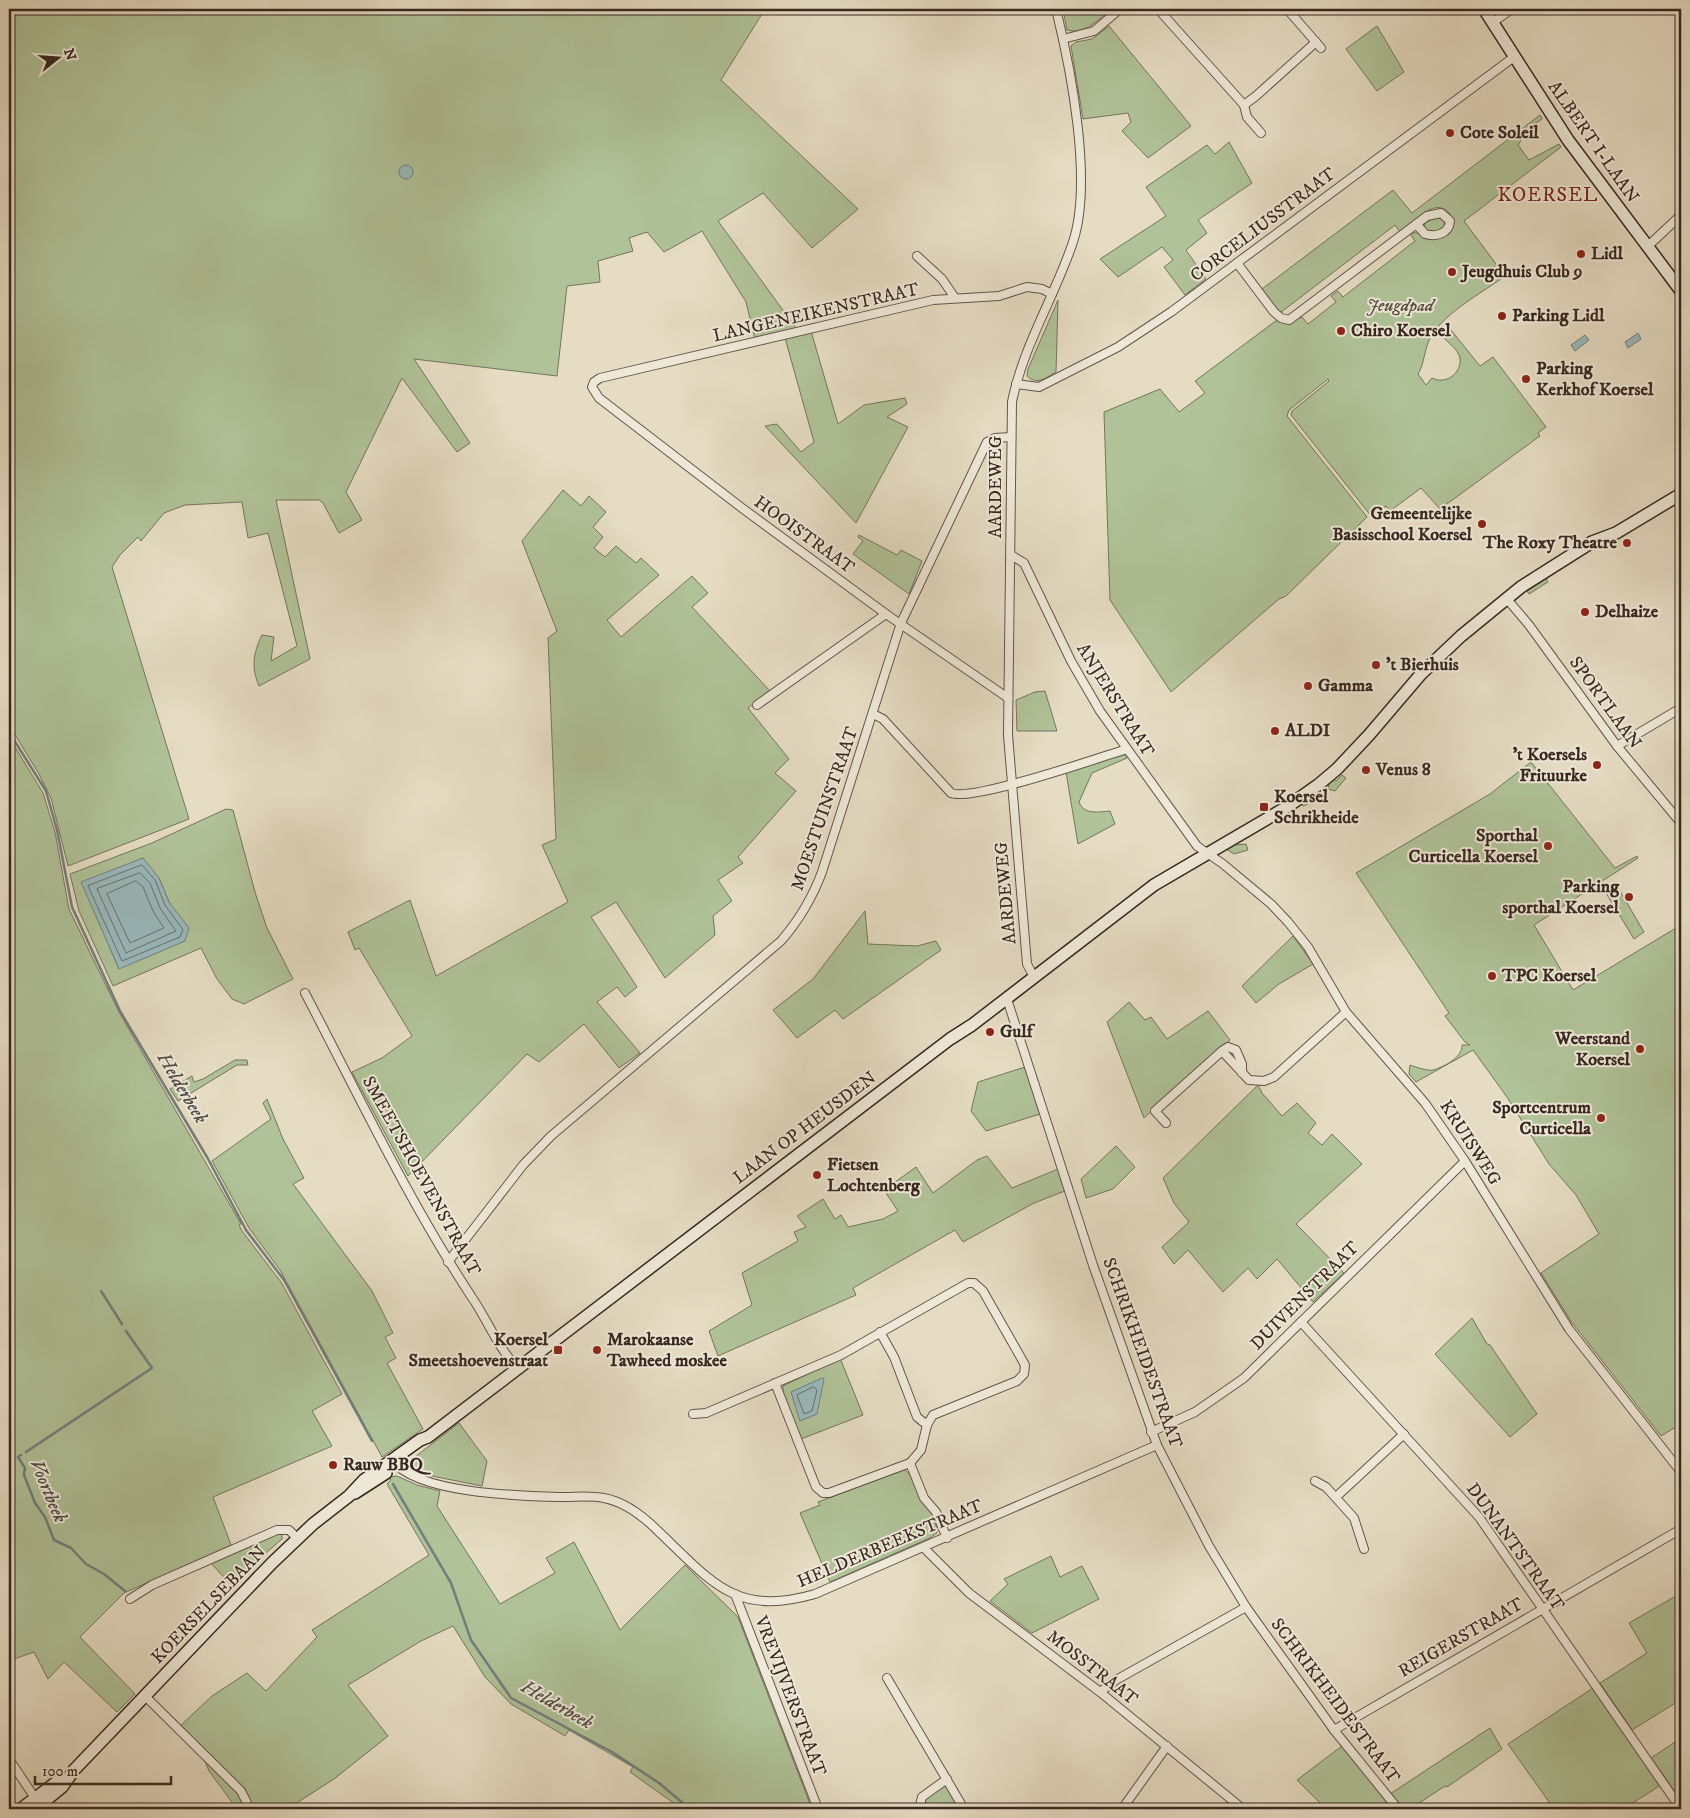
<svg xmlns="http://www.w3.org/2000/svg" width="1690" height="1818" viewBox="0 0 1690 1818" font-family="'IM FELL DW Pica',serif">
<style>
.green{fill:#b0c298;stroke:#74755c;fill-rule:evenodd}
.water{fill:#99b9bc;stroke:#727f7e}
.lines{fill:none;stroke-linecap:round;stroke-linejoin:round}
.shore{stroke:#68706e;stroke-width:1}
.stream{stroke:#727f7e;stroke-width:2.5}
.street-casing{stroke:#63554a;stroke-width:10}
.secondary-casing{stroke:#382821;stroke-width:14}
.street{stroke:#eee8d8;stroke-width:8}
.secondary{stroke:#eee8d8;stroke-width:11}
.poi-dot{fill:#8f2418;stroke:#eee8d8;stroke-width:2}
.labels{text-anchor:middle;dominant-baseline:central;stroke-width:4;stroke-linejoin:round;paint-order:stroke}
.poi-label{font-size:18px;font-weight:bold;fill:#382821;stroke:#eee8d8;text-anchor:start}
.street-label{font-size:18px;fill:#382821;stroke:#eee8d8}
.park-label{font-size:18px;font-style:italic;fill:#564e3f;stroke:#eee8d8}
.water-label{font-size:19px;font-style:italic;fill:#504c48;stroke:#eee8d8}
.quarter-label{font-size:20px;letter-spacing:1px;fill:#7a1f14;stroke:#eee8d8}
</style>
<rect width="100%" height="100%" fill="#e5dcc3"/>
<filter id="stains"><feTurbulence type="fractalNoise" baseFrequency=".004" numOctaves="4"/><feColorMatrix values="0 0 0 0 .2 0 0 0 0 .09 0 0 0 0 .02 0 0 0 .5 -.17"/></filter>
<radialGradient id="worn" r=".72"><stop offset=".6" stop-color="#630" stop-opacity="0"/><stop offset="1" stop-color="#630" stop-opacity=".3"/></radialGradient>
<g class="green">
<path d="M9 9H765L721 80 858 209 812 248 763 193 718 221 796 328 755 339 746 302 702 231 664 252 647 232 629 238 633 251 598 261 600 282 567 286 557 376 414 359 470 443 457 452 402 378 346 492 362 520 339 533 323 503 319 500H276L310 659 259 686C251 667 253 654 262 635L274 637 271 661 297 646 268 533 248 538 242 502 185 505 164 513 141 541 138 537 120 555 112 567 189 819 68 866 51 798 39 774 9 725Z"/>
<path d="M1063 9H1111C1099 19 1085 35 1067 30Z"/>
<polygon points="1109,26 1191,126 1148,158 1122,131 1131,122 1128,113 1083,119 1071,46 1076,42 1092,39"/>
<polygon points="1377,26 1404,72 1377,91 1346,49"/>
<path d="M1540 115 1542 119 1530 127 1518 145 1529 160 1559 144 1561 147 1464 221 1505 276C1483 292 1446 312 1432 335 1424 347 1425 363 1418 374L1426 385 1432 378C1445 385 1462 374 1460 358 1458 350 1451 345 1445 339L1446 324 1480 366 1493 357 1546 427 1538 433 1540 436 1440 509 1421 488 1390 511 1386 506 1371 516 1291 415 1292 411 1329 381 1328 379 1289 410 1287 416 1367 517 1286 596 1279 599 1171 692 1110 600 1104 412 1160 389 1179 412 1205 393 1195 381 1277 320 1287 323 1302 317 1308 324 1336 302 1331 296 1338 291 1343 297 1415 241 1410 234C1417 230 1421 236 1427 239 1466 240 1454 197 1429 210 1419 215 1409 225 1400 232L1395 225 1280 313 1262 289 1393 190 1412 213Z"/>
<polygon points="1229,142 1252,183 1198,220 1207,233 1186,250 1206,279 1185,295 1164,267 1173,260 1162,247 1118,277 1100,259 1166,216 1146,187 1207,145 1215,154"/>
<polygon points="1436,217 1444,219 1445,226 1437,231 1428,232 1424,228 1425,223"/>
<path d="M1058 300 1056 372C1047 377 1037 386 1027 376L1028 369Z"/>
<polygon points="811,331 838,424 864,405 905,398 907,404 887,417 908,427 856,523 765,426 777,424 801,452 814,442 785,338"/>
<polygon points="563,490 581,506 589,496 606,512 593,527 603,537 594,548 605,557 616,546 636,563 641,558 659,575 607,620 621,637 692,576 708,593 692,607 770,691 748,708 789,759 775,773 796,791 738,857 743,863 718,880 732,901 713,916 715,935 665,978 616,902 591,917 637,987 625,997 617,987 597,1002 640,1053 619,1068 584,1024 539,1062 527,1054 408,1176 352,1072 382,1058 412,1036 359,948 355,950 348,932 410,900 436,976 568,902 542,845 556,839 548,638 557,631 522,541"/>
<polygon points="859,535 897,555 901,550 922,561 909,594 853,554 863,541 858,537"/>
<polygon points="1546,578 1548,582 1529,594 1525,588 1529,589"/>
<polygon points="1045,691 1057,731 1017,731 1016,700 1035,692"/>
<polygon points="9,737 43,793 55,832 69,909 96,965 119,1012 241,1224 239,1225 242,1231 281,1282 342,1394 312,1411 332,1446 213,1497 231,1545 124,1593 80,1637 135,1694 117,1712 64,1662 48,1679 34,1652 11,1660 9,1656 9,1596 14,1592 9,1582"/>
<path d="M1123 753 1127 758 1092 773 1079 802C1084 815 1098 812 1110 811L1115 824 1078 844 1066 772Z"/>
<path d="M1531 762 1615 868 1637 856 1638 858 1534 925 1573 990 1681 925V1424L1661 1436 1571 1321 1541 1273 1599 1234 1576 1195 1549 1164 1507 1097 1473 1050 1416 1082 1409 1074 1410 1065C1416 1067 1426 1071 1433 1070 1444 1067 1463 1057 1462 1045H1470L1465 1042 1445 1016 1449 1013 1356 873 1490 794Z"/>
<polygon points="1342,775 1346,778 1335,791 1328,789 1329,783 1333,779 1336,781"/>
<polygon points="1315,794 1319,794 1321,799 1303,806 1300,803"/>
<path d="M226 809 233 810 255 892 267 928 293 979 244 1004 232 999 217 979 201 948 113 986 79 911 70 874 152 843ZM159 878 169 902 119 969 109 946Z"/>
<polygon points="1246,844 1248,850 1234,854 1226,849 1234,845"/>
<polygon points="1617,886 1644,932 1634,939 1606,893"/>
<polygon points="865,911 868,944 917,946 936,941 941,950 843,1019 835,1010 797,1038 773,1010 813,979"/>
<polygon points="1293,936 1313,964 1279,984 1256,1003 1242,986"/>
<polygon points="1129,1002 1145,1020 1151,1017 1167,1039 1208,1011 1230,1040 1144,1118 1107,1022"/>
<polygon points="235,1060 247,1060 248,1065 237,1065 178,1101 170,1089 192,1076 194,1082 203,1079"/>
<polygon points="1025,1067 1040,1114 986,1131 971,1111 978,1082"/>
<polygon points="1258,1085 1262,1093 1282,1116 1297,1103 1316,1123 1308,1133 1322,1145 1332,1134 1362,1164 1296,1224 1344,1273 1313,1302 1277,1259 1257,1279 1248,1268 1223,1292 1188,1250 1174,1264 1162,1247 1189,1222 1174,1203 1163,1178"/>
<polygon points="267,1099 283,1139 304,1178 293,1184 372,1291 393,1333 385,1337 396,1358 387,1363 423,1429 382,1457 280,1270 249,1228 212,1161 271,1119 263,1103"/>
<polygon points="1116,1146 1135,1167 1113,1189 1086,1198 1081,1179"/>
<polygon points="987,1156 1012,1188 1058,1169 1065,1191 1034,1203 963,1242 955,1230 853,1288 856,1295 718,1356 709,1331 752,1305 742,1273 798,1241 794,1232 806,1227 797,1216 823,1199 835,1219 841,1215 848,1227 883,1219 898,1211 884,1190 916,1167 933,1193 977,1160"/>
<polygon points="1472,1318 1487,1344 1490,1345 1537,1414 1510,1437 1435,1354"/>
<polygon points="840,1358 863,1415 801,1439 783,1393 783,1386"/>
<path d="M459 1423 487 1461 482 1486 422 1474C415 1472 411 1467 411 1460Z"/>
<path d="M904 1470C914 1473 939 1522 937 1533L930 1538 830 1582 800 1513 820 1505 818 1502Z"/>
<polygon points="397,1476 417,1485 440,1491 437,1506 500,1604 555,1573 546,1558 574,1542 620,1630 685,1565 738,1617 812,1809 682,1809 630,1772 633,1767 569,1730 565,1736 511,1704 485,1677 453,1626 421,1641 348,1685 388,1736 334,1779 287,1809 237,1809 209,1771 203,1757 179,1727 212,1696 247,1673 266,1691 317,1637 312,1630 429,1555 387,1484 391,1480 389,1477"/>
<polygon points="277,1533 282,1533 282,1539 230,1584 210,1562"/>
<polygon points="1051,1556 1060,1577 1082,1566 1099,1599 1032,1633 990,1601 1008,1584 1004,1579"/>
<polygon points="1681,1593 1681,1709 1677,1702 1632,1730 1600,1683 1647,1653 1629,1623"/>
<polygon points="1593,1688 1661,1785 1623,1809 1554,1809 1508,1744"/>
<polygon points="1490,1728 1502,1749 1447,1787 1445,1786 1410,1809 1403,1809 1390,1794"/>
<polygon points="1681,1738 1681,1800 1651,1758"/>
<polygon points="1342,1746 1393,1809 1326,1809 1297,1780"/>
<polygon points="944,1786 947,1786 962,1809 921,1809 921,1802"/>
</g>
<g class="water">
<circle cx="406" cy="172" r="7"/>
<polygon points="1638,333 1641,339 1628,348 1625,342"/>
<polygon points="1585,335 1589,340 1575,351 1571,345"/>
<polygon points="143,858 159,878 169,902 189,928 185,941 119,969 81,882"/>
<polygon points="822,1378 824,1379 817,1414 800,1421 791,1392"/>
</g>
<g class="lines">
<g class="shore">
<polygon points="142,865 155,880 165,905 183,930 180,937 122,961 88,886"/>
<polygon points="140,873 150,883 160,908 176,931 126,953 97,889"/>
<polygon points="136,881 143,887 153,911 164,928 130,943 107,894"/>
<polygon points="814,1387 817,1390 812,1411 804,1414 797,1395"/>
</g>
<g class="stream">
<polyline points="9,732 46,791 57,830 72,907 120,1011 207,1157 246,1230 284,1280 372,1441"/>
<polyline points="101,1291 122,1324"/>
<polyline points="26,1452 152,1368 126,1331"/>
<polyline points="21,1455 18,1457 25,1468 24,1475 35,1503 45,1517 54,1540 71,1548 86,1564 104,1574 125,1591"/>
<polyline points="393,1484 451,1583 471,1640 511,1698 612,1752 659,1783 690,1809"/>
</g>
<defs>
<g id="street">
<polyline points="1158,9 1244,105 1247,117 1261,133"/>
<polyline points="1287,9 1321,48"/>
<polyline points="1492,23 1512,9"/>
<polyline points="1063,39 1094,31 1120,9"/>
<polyline points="1244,105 1256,96 1316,42"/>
<polyline points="1647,247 1681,215"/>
<polyline points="917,256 942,279 955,298"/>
<path d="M1237 263 1274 312 1281 318 1289 320 1427 216 1441 213 1450 221C1449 234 1436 237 1425 234L1416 224"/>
<polyline points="1016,384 1039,387 1118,347 1171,312 1514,57"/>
<polyline points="1011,555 1024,563 1071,661 1100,711 1197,846 1223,864 1271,904 1288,922 1308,947 1346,1012 1425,1103 1465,1161 1569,1329 1681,1472"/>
<polyline points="1507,599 1529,625 1617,746 1681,823"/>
<polyline points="1008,698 886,614 742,508 599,398 592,387 594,382 600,378 933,300 999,296 1027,287 1042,289 1052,294"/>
<polyline points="757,705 886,614"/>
<path d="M873 714 883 719 951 793C972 802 1098 758 1127 749"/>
<polyline points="1617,746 1681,708"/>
<path d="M1034 977 1027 964 1008 735 1012 402C1023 346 1055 296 1073 242 1093 182 1071 70 1056 9"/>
<path d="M305 993C358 1094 408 1200 471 1296 487 1319 498 1348 518 1369"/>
<polyline points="1007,999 1093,1265 1157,1445 1209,1546 1246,1607 1334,1730 1398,1809"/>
<polyline points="1222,1051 1249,1080 1264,1081 1274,1077 1346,1012"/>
<polyline points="1166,1123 1155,1111 1222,1051 1228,1047 1236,1050 1242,1064 1242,1073"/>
<path d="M448 1262 523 1165 551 1136 781 941C800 919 812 899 822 872L901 623 987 442 995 438 1011 437"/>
<polyline points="1301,1322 1479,1517 1681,1809"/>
<polyline points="880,1332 894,1357 917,1417 927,1425"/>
<polyline points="693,1414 706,1413 841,1355 968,1283 974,1283 983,1291 1025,1365 1024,1374 1017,1381 933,1415 927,1425 921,1450 910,1463 829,1493 823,1493 816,1487 775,1383"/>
<polyline points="1151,1432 1195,1412 1244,1378 1465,1161"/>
<path d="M392 1460C417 1494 521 1496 562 1497 576 1497 590 1495 604 1498 625 1502 643 1516 658 1531 712 1582 735 1617 815 1594L1157 1445"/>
<polyline points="910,1463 924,1498 936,1512 947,1538"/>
<polyline points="1315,1481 1326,1487 1354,1518 1364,1549"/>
<polyline points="1336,1497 1404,1434"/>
<polyline points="924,1548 969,1593 1100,1692 1243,1809"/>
<polyline points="735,1594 818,1809"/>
<polyline points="130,1599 152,1585 277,1530 289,1530 298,1539"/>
<polyline points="887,1678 964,1809"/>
<polyline points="1100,1692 1116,1680 1246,1607"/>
<polyline points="145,1696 241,1791 250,1809"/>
<polyline points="1334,1730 1681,1529"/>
<polyline points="9,1759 37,1801"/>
<polyline points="919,1809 922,1797 947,1779"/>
<polyline points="1122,1809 1167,1746"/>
</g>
<g id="secondary">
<polyline points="1484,9 1568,140 1681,291"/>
<polyline points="355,1493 386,1473"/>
<polyline points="21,1809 58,1781"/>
<polyline points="35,1809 62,1787 74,1770 272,1563 313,1524 349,1496 364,1480 420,1440 428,1437 950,1039 972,1025 1154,885 1287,807 1318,785 1337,769 1369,735 1421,674 1461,636 1521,587 1592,542 1616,533 1681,494"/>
</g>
</defs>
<use href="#street" class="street-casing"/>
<use href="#secondary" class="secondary-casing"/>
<use href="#street" class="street"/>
<use href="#secondary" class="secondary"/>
</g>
<g class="poi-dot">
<circle cx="1450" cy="133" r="5"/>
<circle cx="1581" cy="254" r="5"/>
<circle cx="1452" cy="272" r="5"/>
<circle cx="1502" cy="316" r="5"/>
<circle cx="1341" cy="331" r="5"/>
<circle cx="1526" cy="379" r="5"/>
<circle cx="1482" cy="524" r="5"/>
<circle cx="1627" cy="543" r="5"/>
<circle cx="1585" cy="612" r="5"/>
<circle cx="1376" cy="665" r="5"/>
<circle cx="1308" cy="686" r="5"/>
<circle cx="1275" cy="731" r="5"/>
<circle cx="1597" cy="765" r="5"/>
<circle cx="1366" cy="770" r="5"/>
<rect x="1259" y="802" width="10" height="10" rx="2.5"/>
<circle cx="1548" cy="846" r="5"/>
<circle cx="1629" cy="897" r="5"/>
<circle cx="1492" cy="976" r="5"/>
<circle cx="990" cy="1032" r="5"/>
<circle cx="1640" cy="1049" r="5"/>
<circle cx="1601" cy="1118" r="5"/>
<circle cx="817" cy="1175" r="5"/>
<rect x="553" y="1345" width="10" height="10" rx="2.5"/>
<circle cx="597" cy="1350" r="5"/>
<circle cx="333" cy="1465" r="5"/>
</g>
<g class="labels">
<g class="poi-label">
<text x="1460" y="133">Cote Soleil</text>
<text x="1591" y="254">Lidl</text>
<text x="1462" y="272">Jeugdhuis Club 9</text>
<text x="1512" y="316">Parking Lidl</text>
<text x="1351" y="331">Chiro Koersel</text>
<text x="1536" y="369">Parking<tspan x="1536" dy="21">Kerkhof Koersel</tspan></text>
<text x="1472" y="514" text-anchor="end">Gemeentelijke<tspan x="1472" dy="21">Basisschool Koersel</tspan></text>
<text x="1617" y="543" text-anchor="end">The Roxy Theatre</text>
<text x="1595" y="612">Delhaize</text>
<text x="1386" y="665">'t Bierhuis</text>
<text x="1318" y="686">Gamma</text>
<text x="1285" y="731">ALDI</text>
<text x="1587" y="755" text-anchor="end">'t Koersels<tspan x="1587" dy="21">Frituurke</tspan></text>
<text x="1376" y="770">Venus 8</text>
<text x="1274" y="797">Koersel<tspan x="1274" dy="21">Schrikheide</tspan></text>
<text x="1538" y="836" text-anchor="end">Sporthal<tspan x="1538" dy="21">Curticella Koersel</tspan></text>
<text x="1619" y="887" text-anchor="end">Parking<tspan x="1619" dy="21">sporthal Koersel</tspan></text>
<text x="1502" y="976">TPC Koersel</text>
<text x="1000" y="1032">Gulf</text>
<text x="1630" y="1039" text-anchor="end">Weerstand<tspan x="1630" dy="21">Koersel</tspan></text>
<text x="1591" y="1108" text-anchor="end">Sportcentrum<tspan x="1591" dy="21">Curticella</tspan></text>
<text x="827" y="1165">Fietsen<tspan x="827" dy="21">Lochtenberg</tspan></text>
<text x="548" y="1340" text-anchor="end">Koersel<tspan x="548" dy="21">Smeetshoevenstraat</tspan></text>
<text x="607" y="1340">Marokaanse<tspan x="607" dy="21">Tawheed moskee</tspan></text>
<text x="343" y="1465">Rauw BBQ</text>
</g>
<g class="street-label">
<text transform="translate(1593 142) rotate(55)">ALBERT I-LAAN</text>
<text transform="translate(1263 225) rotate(-37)">CORCELIUSSTRAAT</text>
<text transform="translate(816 313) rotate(-13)">LANGENEIKENSTRAAT</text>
<text transform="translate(996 487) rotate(-90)">AARDEWEG</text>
<text transform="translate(804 535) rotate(36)">HOOISTRAAT</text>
<text transform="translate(1115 700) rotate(58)">ANJERSTRAAT</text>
<text transform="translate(1605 703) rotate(54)">SPORTLAAN</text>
<text transform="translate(825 809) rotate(-71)">MOESTUINSTRAAT</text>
<text transform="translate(1006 893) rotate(-95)">AARDEWEG</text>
<text transform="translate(805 1128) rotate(-37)">LAAN OP HEUSDEN</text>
<text transform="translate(1470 1143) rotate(57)">KRUISWEG</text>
<text transform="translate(421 1176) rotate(61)">SMEETSHOEVENSTRAAT</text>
<text transform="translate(1305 1296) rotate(-45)">DUIVENSTRAAT</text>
<text transform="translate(1142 1353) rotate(70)">SCHRIKHEIDESTRAAT</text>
<text transform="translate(890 1544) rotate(-23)">HELDERBEEKSTRAAT</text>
<text transform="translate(1515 1547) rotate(54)">DUNANTSTRAAT</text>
<text transform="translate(209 1605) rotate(-46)">KOERSELSEBAAN</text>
<text transform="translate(1461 1638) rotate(-30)">REIGERSTRAAT</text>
<text transform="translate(1092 1668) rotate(38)">MOSSTRAAT</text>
<text transform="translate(790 1696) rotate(69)">VREVIJVERSTRAAT</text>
<text transform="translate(1335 1701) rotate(53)">SCHRIKHEIDESTRAAT</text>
</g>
<g class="park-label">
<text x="1400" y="306">Jeugdpad</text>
</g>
<g class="water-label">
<text transform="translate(182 1088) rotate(59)">Helderbeek</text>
<text transform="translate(48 1491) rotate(67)">Voortbeek</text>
<text transform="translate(557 1705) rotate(30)">Helderbeek</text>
</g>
<g class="quarter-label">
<text x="1548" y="195">KOERSEL</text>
</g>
</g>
<rect width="1690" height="1818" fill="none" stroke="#e5dcc3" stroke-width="30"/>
<rect x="10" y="10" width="1670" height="1798" fill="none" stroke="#382821" stroke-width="2.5"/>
<rect x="15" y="15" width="1660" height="1788" fill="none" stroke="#382821"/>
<g transform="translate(58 58) rotate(73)" stroke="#eee8d8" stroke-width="4" paint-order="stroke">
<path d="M0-4L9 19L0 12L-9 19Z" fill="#382821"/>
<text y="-8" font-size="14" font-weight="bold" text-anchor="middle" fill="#382821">N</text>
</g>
<path d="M35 1776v8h136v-8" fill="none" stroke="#382821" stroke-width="2.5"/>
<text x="42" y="1776" font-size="15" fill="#382821" stroke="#eee8d8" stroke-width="4" paint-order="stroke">100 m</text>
<rect width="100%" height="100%" filter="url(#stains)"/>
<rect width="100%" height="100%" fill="url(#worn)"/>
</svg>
